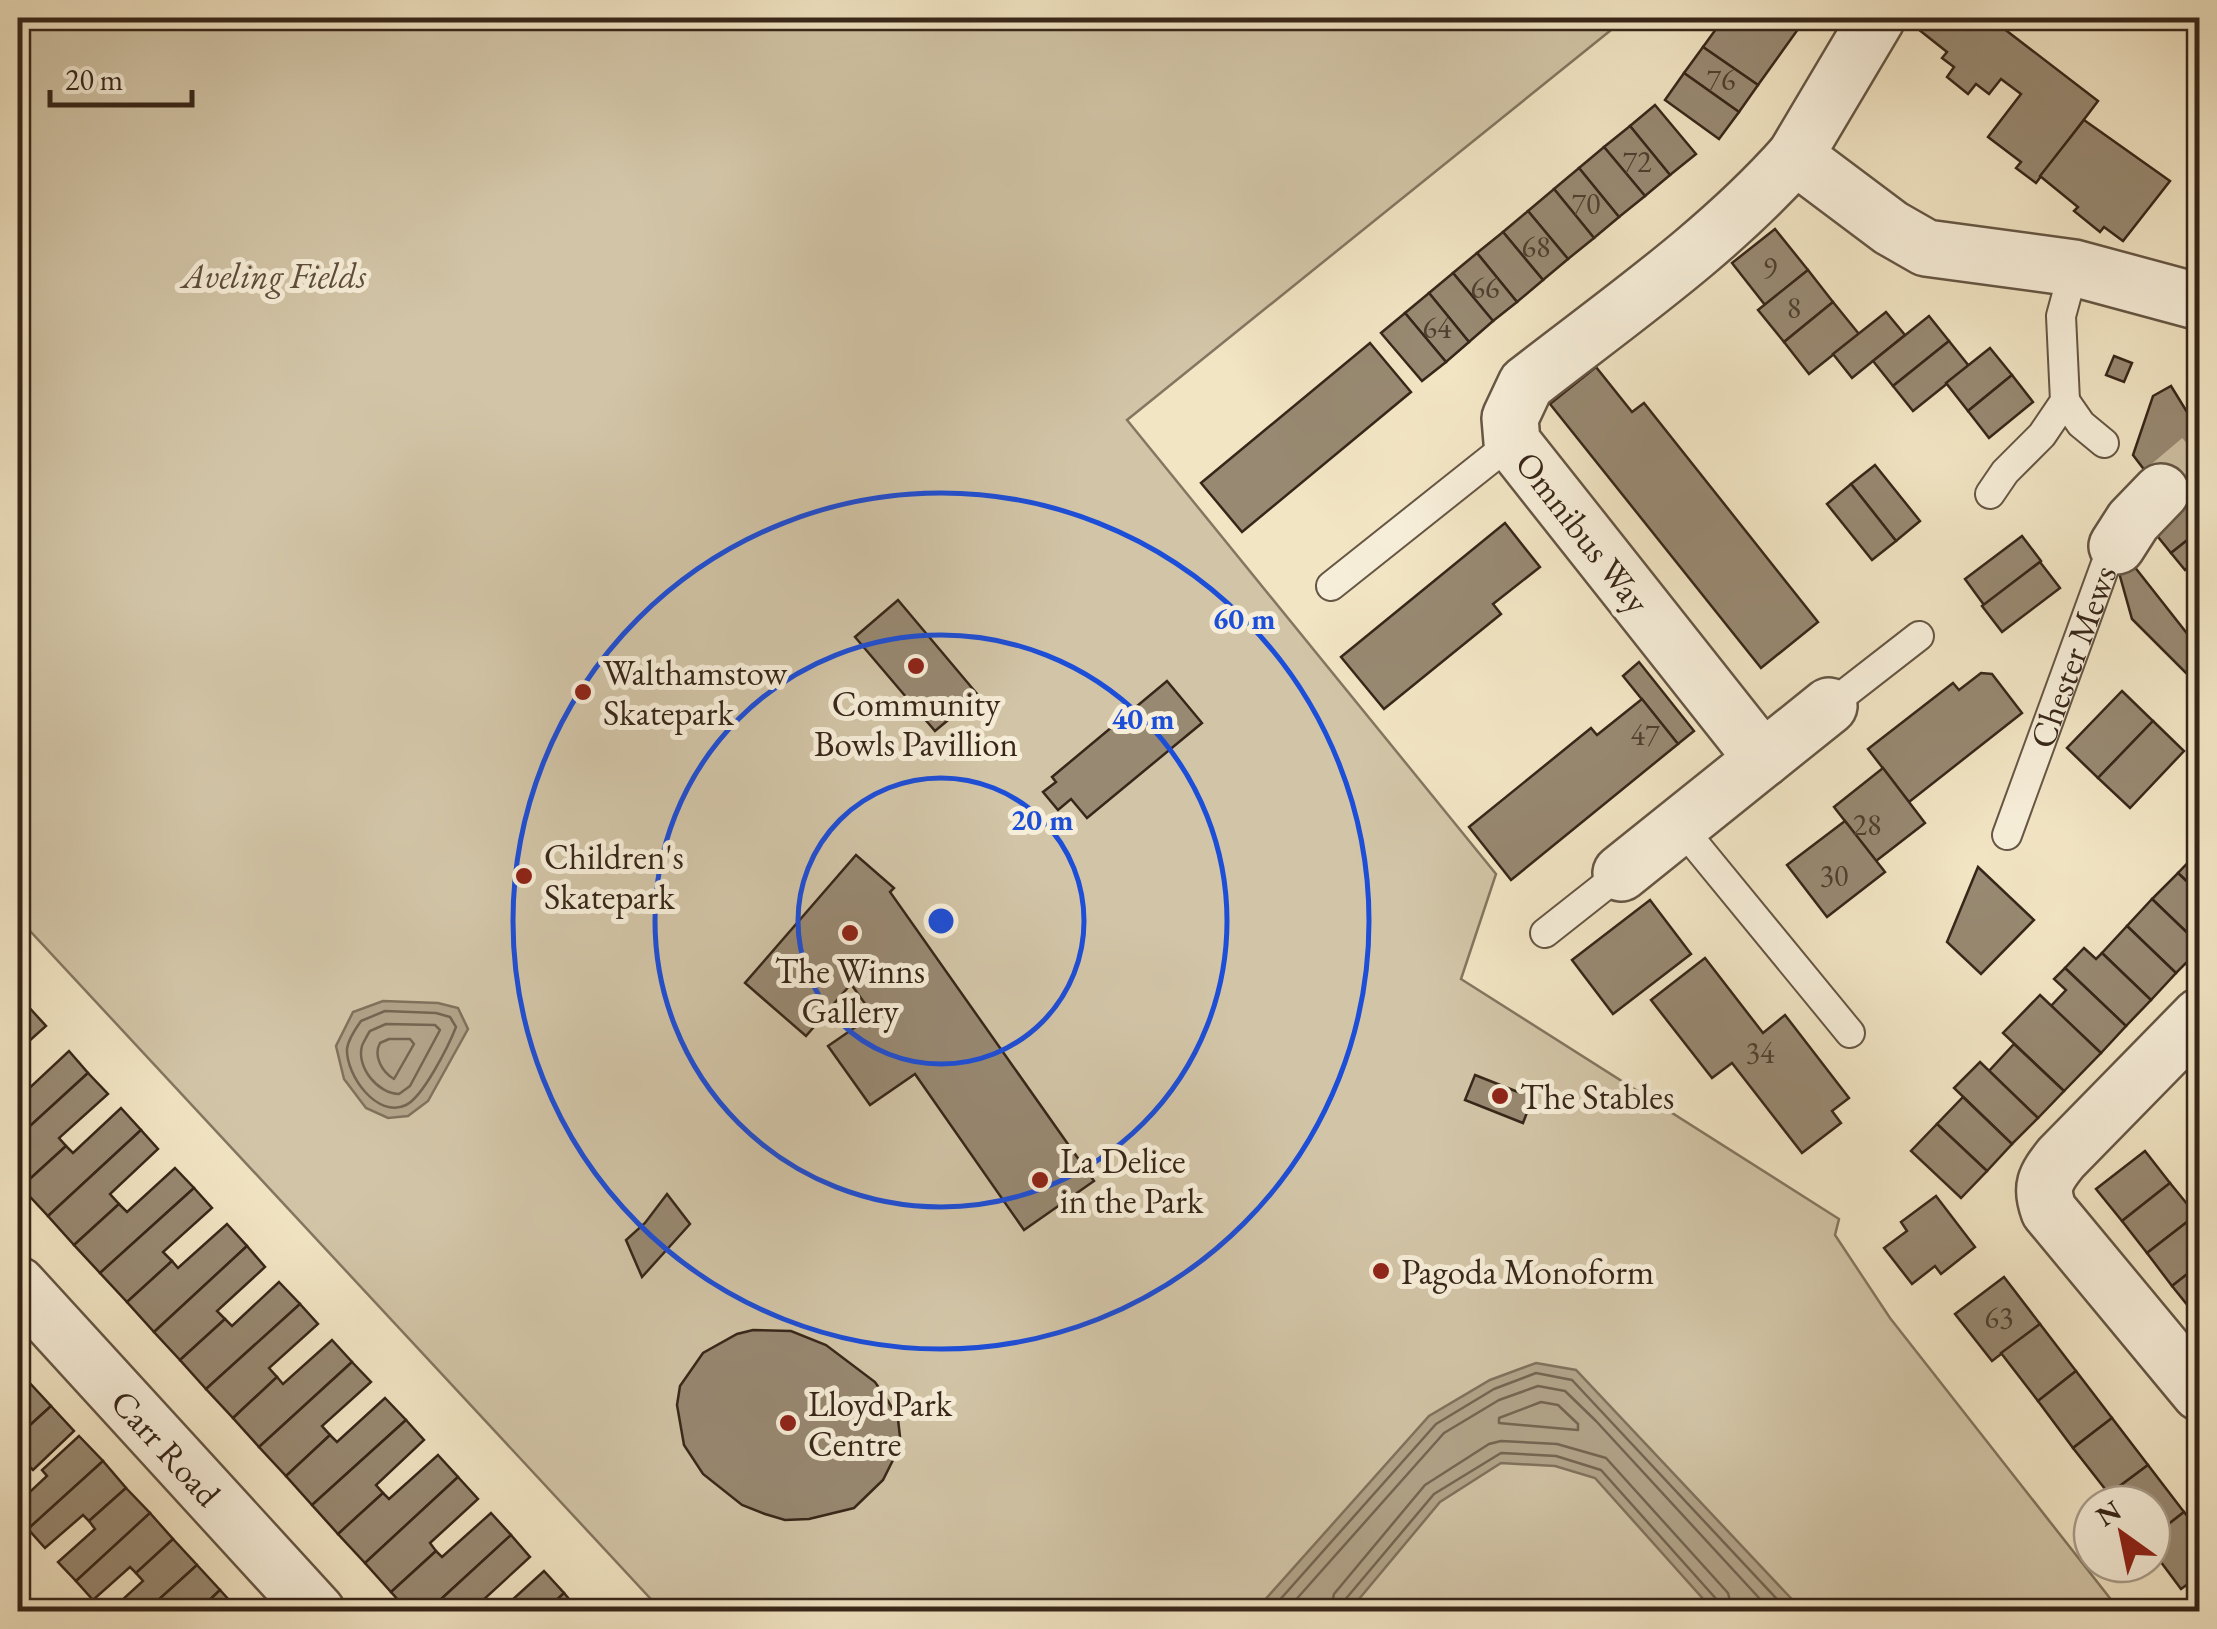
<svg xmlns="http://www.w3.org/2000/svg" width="2217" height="1629" viewBox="0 0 2217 1629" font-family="'EB Garamond',serif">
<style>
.green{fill:#d2c5a7;stroke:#847660;stroke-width:2.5}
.water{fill:#b2a48a;stroke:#81725d;stroke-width:2.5}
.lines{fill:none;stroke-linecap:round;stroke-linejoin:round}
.shore{stroke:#746552;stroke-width:2.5}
.building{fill:#988972;stroke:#372619;stroke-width:2.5}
.street-tunnel{stroke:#cdbfa2;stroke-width:55;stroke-dasharray:55 28;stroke-linecap:butt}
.lane-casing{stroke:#665644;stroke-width:32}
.street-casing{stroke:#665644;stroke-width:60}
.lane{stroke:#f7eed9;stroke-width:28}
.street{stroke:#f7eed9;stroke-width:55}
.ring{fill:none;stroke:#1d4ed8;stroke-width:5}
.poi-dot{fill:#8f2418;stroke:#f7eed9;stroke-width:4}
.labels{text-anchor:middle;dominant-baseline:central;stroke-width:10;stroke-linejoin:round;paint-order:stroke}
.number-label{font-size:30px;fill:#4f3f2f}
.park-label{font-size:35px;font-style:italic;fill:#5e4e3c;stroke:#f7eed9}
.street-label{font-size:35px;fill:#372619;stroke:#f7eed9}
.poi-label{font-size:35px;fill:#372619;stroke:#f7eed9;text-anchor:start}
.centre{fill:#1d4ed8;stroke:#f7eed9;stroke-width:5}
.ring-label{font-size:30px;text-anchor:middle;font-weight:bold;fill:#1d4ed8;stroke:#f7eed9;stroke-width:10;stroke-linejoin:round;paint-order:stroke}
</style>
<rect width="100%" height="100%" fill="#f2e5c4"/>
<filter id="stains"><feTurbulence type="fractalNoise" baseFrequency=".002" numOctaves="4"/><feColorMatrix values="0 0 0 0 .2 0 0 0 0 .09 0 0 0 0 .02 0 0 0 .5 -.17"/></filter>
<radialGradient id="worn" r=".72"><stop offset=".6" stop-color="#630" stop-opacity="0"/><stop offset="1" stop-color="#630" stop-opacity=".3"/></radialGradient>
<polygon class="green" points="18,18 1626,18 1127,420 1496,874 1461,979 1839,1219 1835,1235 1890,1318 2120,1611 662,1611 18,918"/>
<g class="water">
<polygon points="383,1001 438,1003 458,1008 468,1029 428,1101 408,1116 388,1118 366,1108 344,1079 336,1046 353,1012"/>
<polygon points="1536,1363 1576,1370 1803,1611 1714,1611 1595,1478 1555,1466 1501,1463 1440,1502 1349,1611 1255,1611 1429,1416 1490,1380"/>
</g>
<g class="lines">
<g class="shore">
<path d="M385 1011 436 1013 450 1017 456 1027C449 1045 423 1097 406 1105 377 1119 346 1075 347 1049 348 1040 356 1028 361 1021Z"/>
<path d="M386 1024 435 1025 440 1030 410 1086 399 1094C378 1094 356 1067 362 1046 362 1045 369 1032 370 1031Z"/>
<path d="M389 1039H410L414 1044 394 1079C382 1072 373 1056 380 1043Z"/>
<polygon points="1541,1402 1558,1405 1578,1424 1578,1430 1499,1423 1499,1418"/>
<polyline points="1269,1612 1436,1424 1494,1389 1536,1373 1572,1380 1789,1612"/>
<polyline points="1285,1612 1444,1433 1499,1400 1538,1386 1565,1391 1596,1421 1772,1612"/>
<polyline points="1330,1612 1334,1594 1425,1485 1489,1444 1501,1441 1557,1444 1606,1458 1728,1593 1733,1612"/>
<polyline points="1342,1612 1344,1601 1434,1494 1501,1453 1556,1456 1601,1470 1718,1601 1721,1612"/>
</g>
</g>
<g class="building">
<polygon points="1724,18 1806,18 1758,85 1703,47"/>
<polygon points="1914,18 1990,18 2098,101 2036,183 2016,168 2021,162 1988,137 2021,94 2001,79 1989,94 1976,84 1968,94 1947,77 1954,67 1942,58 1947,52 1913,25 1917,20"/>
<polygon points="1703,47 1758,85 1739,112 1684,73"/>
<polygon points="1684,73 1739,112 1719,139 1665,100"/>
<polygon points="1655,105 1696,154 1670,175 1630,126"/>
<polygon points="2084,120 2170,181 2123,241 2104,227 2100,232 2074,211 2078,207 2040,176"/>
<polygon points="1630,126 1670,175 1645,196 1604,147"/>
<polygon points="1604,147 1645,196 1619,217 1579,168"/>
<polygon points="1579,168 1619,217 1594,238 1554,189"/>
<polygon points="1554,189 1594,238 1568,259 1528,211"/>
<polygon points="1528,211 1568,259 1543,280 1503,232"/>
<polygon points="1775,229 1808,270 1765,305 1732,263"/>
<polygon points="1503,232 1543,280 1517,302 1477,253"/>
<polygon points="1477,253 1517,302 1493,321 1453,273"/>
<polygon points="1808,270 1833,302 1784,342 1758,310"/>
<polygon points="1453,273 1493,321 1469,342 1429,293"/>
<polygon points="1429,293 1469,342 1446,362 1405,313"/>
<polygon points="1833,302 1859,334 1809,374 1784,342"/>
<polygon points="1886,312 1905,335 1852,378 1833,354"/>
<polygon points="1405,313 1446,362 1422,381 1381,333"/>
<polygon points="1929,316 1949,341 1893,386 1873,361"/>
<polygon points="1949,341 1969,366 1913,411 1893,386"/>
<polygon points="1370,343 1411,392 1242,532 1201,483"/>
<polygon points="1990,348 2012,375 1968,411 1946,383"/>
<polygon points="2114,356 2132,363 2124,382 2106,375"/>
<polygon points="1596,367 1632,412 1644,403 1818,622 1761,668 1550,404"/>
<polygon points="2012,375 2033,402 1989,438 1968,411"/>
<polygon points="2171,386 2200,433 2200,488 2174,509 2133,455 2153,396"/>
<polygon points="1875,465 1920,521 1896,541 1851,484"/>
<polygon points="1851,484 1896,541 1872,560 1827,504"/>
<polygon points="2200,488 2200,530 2171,553 2150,527"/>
<polygon points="1505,523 1540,567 1493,604 1501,614 1384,709 1341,657"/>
<polygon points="2200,530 2200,558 2185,570 2171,553"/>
<polygon points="2022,536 2041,561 1984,605 1965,579"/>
<polygon points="2130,561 2200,650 2200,687 2132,619 2118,569"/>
<polygon points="2040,562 2060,588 2002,632 1982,606"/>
<polygon points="898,600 978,695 935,731 855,637"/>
<polygon points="1639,662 1694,731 1678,744 1623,676"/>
<polygon points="1981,673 1992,674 2022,713 1909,802 1868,749 1953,683 1959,690"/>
<polygon points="1167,681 1202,723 1087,818 1071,799 1058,810 1043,792 1056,782 1052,777"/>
<polygon points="2122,691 2153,721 2098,778 2067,748"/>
<polygon points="1642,699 1678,744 1511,880 1469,827 1591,728 1597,735"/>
<polygon points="2153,721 2184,751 2130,808 2098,778"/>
<polygon points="1883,768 1925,823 1876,861 1834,807"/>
<polygon points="1845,821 1885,872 1827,917 1787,865"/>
<polygon points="2200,850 2200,894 2178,873"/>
<polygon points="856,855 894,888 890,892 1094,1181 1024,1230 915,1074 870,1105 828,1046 873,1015 851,984 806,1036 745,983"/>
<polygon points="1978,867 2034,920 1981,974 1947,942"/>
<polygon points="2178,873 2200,894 2200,945 2152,899"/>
<polygon points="2152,899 2200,945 2200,949 2176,973 2127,926"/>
<polygon points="1650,900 1691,954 1613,1014 1572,960"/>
<polygon points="2127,926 2176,973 2151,1000 2102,953"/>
<polygon points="2084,948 2096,959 2102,953 2151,1000 2126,1026 2065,968"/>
<polygon points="1705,958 1763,1033 1785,1015 1849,1098 1832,1111 1841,1123 1802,1153 1732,1063 1712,1078 1651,1000"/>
<polygon points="2065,968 2126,1026 2101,1053 2051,1006 2066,990 2054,979"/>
<polygon points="2040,995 2101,1053 2064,1091 2003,1033"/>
<polygon points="26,1004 46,1026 18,1051 18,1012"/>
<polygon points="2014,1044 2064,1091 2038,1118 1989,1071"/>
<polygon points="69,1051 88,1073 18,1137 18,1092 21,1096"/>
<polygon points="1980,1062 2038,1118 2012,1144 1954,1088"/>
<polygon points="88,1073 108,1094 59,1138 66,1146 21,1187 18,1183 18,1137"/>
<polygon points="1475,1075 1518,1092 1520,1085 1535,1091 1523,1123 1465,1100"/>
<polygon points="1963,1097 2012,1144 1987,1171 1937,1124"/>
<polygon points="121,1108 141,1130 48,1216 21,1187 66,1146 73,1153"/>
<polygon points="1937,1124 1987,1171 1961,1198 1911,1151"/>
<polygon points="141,1130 158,1149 110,1194 119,1204 74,1245 48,1216"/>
<polygon points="2145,1151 2170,1183 2122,1221 2096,1189"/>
<polygon points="175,1168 194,1188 100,1273 74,1245 119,1204 127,1212"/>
<polygon points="2170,1183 2196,1215 2147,1253 2122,1221"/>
<polygon points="194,1188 212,1208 163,1252 172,1261 127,1302 100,1273"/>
<polygon points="667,1194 690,1224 642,1277 626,1240 645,1223"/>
<polygon points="1936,1196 1975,1247 1941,1274 1935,1266 1912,1284 1884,1248 1907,1231 1901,1222"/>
<polygon points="2196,1215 2200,1219 2200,1264 2172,1286 2147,1253"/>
<polygon points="227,1224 247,1246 154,1332 127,1302 172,1261 178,1268"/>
<polygon points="247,1246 265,1267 217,1311 225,1319 180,1360 154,1332"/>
<polygon points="2200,1264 2200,1315 2197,1317 2172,1286"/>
<polygon points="2004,1277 2040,1324 1992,1361 1955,1314"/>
<polygon points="279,1282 300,1304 206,1389 180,1360 225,1319 232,1326"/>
<polygon points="300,1304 318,1324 269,1368 277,1377 233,1418 206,1389"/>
<polygon points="2040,1324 2076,1371 2038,1401 2001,1353"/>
<polygon points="753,1330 791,1331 826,1345 875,1382 888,1401 898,1419 900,1437 893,1460 883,1480 854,1508 809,1519 785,1520 765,1514 742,1505 703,1474 684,1445 677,1405 680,1386 703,1353 737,1334"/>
<polygon points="332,1340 352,1362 259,1447 233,1418 277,1377 283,1384"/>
<polygon points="352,1362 371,1382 322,1426 330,1435 286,1476 259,1447"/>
<polygon points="2076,1371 2112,1418 2073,1448 2038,1401"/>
<polygon points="27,1380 51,1406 18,1436 18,1388"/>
<polygon points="385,1398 406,1420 312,1505 286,1476 330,1435 337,1442"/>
<polygon points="51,1406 74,1431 33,1470 27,1464 18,1473 18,1436"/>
<polygon points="2112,1418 2148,1465 2109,1494 2073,1448"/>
<polygon points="406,1420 424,1440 376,1485 383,1493 338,1534 312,1505"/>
<polygon points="79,1436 103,1461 28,1529 18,1518 18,1503 47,1476 42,1470"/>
<polygon points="438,1455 458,1477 365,1563 338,1534 383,1493 389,1499"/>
<polygon points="103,1461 126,1488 89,1521 83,1515 45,1548 28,1529"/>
<polygon points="2148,1465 2184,1512 2152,1537 2152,1504 2116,1504 2109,1494"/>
<polygon points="458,1477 478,1499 430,1543 436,1551 391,1592 365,1563"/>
<polygon points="126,1488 150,1513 76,1581 58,1562 95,1529 89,1521"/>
<polygon points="2184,1512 2200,1532 2200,1575 2181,1589 2152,1550 2152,1537"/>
<polygon points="150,1513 173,1539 136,1573 130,1567 93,1600 76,1581"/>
<polygon points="491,1513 511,1535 427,1612 409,1612 391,1592 436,1551 442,1557"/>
<polygon points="511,1535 530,1557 482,1601 489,1608 485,1612 427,1612"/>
<polygon points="173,1539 197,1565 145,1612 109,1612 143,1581 136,1573"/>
<polygon points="197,1565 220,1590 197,1612 145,1612"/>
<polygon points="544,1571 564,1593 544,1612 499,1612"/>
<polygon points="220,1590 240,1612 197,1612"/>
<polygon points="564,1593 580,1612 544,1612"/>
</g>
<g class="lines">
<polyline class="street-tunnel" points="2161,492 2200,459"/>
<defs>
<g id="lane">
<polyline points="2065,401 2081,424 2104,443"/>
<polyline points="1990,494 2005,472 2042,435 2065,401 2061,316 2074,268"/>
<polyline points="1331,586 1512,442"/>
<polyline points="1829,706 1919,636"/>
<polyline points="1680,826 1850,1033"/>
<path id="s1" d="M2007 835 2105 566 2117 546"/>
<polyline points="1545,933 1621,873"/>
</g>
<g id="street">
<polyline points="1795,156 1877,18"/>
<polyline points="2117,546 2133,521 2161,492"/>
<path d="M1763 759 1512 442 1510 418 1526 384C1618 312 1717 244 1795 156L1891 228 1926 248 2074 268 2200 302"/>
<polyline points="1621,873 1829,706"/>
<path d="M2200 1016 2061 1158C2045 1178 2040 1187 2049 1211L2200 1393"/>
<path id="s2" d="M18 1285 317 1612"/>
</g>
</defs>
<use href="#lane" class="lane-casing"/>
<use href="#street" class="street-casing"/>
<use href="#lane" class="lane"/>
<use href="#street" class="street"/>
</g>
<g class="ring">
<circle cx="941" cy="921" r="143"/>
<circle cx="941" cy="921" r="286"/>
<circle cx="941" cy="921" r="428"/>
</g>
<g class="poi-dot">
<circle cx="916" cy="666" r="10"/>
<circle cx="583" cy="692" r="10"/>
<circle cx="524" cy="876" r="10"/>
<circle cx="850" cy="933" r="10"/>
<circle cx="1500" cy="1096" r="10"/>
<circle cx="1040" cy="1180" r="10"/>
<circle cx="1381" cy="1271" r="10"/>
<circle cx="788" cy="1423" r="10"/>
</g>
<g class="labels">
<g class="number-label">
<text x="1721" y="79">76</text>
<text x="1637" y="161">72</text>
<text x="1586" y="203">70</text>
<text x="1536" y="246">68</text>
<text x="1770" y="267">9</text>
<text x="1485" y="287">66</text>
<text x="1794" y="307">8</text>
<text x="1437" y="327">64</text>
<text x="1645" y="734">47</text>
<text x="1867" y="824">28</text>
<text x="1834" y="875">30</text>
<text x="1760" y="1052">34</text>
<text x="1999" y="1317">63</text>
</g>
<g class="park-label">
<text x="274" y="275">Aveling Fields</text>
</g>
<g class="street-label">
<text transform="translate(1583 532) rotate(52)">Omnibus Way</text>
<text stroke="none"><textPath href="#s1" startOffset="190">Chester Mews</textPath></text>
<text stroke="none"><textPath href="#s2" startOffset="220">Carr Road</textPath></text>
</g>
<g class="poi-label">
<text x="603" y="672">Walthamstow<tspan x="603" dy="40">Skatepark</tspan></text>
<text x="916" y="703" text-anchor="middle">Community<tspan x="916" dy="40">Bowls Pavillion</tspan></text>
<text x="544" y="856">Children's<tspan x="544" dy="40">Skatepark</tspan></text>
<text x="850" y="970" text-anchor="middle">The Winns<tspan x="850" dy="40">Gallery</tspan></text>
<text x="1520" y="1096">The Stables</text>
<text x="1060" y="1160">La Delice<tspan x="1060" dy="40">in the Park</tspan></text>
<text x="1401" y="1271">Pagoda Monoform</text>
<text x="808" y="1403">Lloyd Park<tspan x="808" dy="40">Centre</tspan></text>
</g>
</g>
<circle cx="941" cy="921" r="15" class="centre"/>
<g class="ring-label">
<text x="1244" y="629">60 m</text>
<text x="1143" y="729">40 m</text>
<text x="1042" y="830">20 m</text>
</g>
<rect width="2217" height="1629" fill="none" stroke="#f2e5c4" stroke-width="60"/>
<rect x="20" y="20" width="2177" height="1589" fill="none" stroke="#372619" stroke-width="5"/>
<rect x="30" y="30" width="2157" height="1569" fill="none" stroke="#372619" stroke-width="2.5"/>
<g transform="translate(2122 1534) rotate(327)"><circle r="48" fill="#f7eed9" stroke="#aa9e8c" stroke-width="2.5"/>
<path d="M0-8L18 38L0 25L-18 38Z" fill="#8f2418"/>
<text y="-15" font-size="28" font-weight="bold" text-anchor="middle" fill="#372619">N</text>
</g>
<path d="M50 90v15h142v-15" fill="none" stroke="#372619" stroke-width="5"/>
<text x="65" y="90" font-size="30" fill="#372619" stroke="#f7eed9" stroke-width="8" paint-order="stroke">20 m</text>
<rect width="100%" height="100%" filter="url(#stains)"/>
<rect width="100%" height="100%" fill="url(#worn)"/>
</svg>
